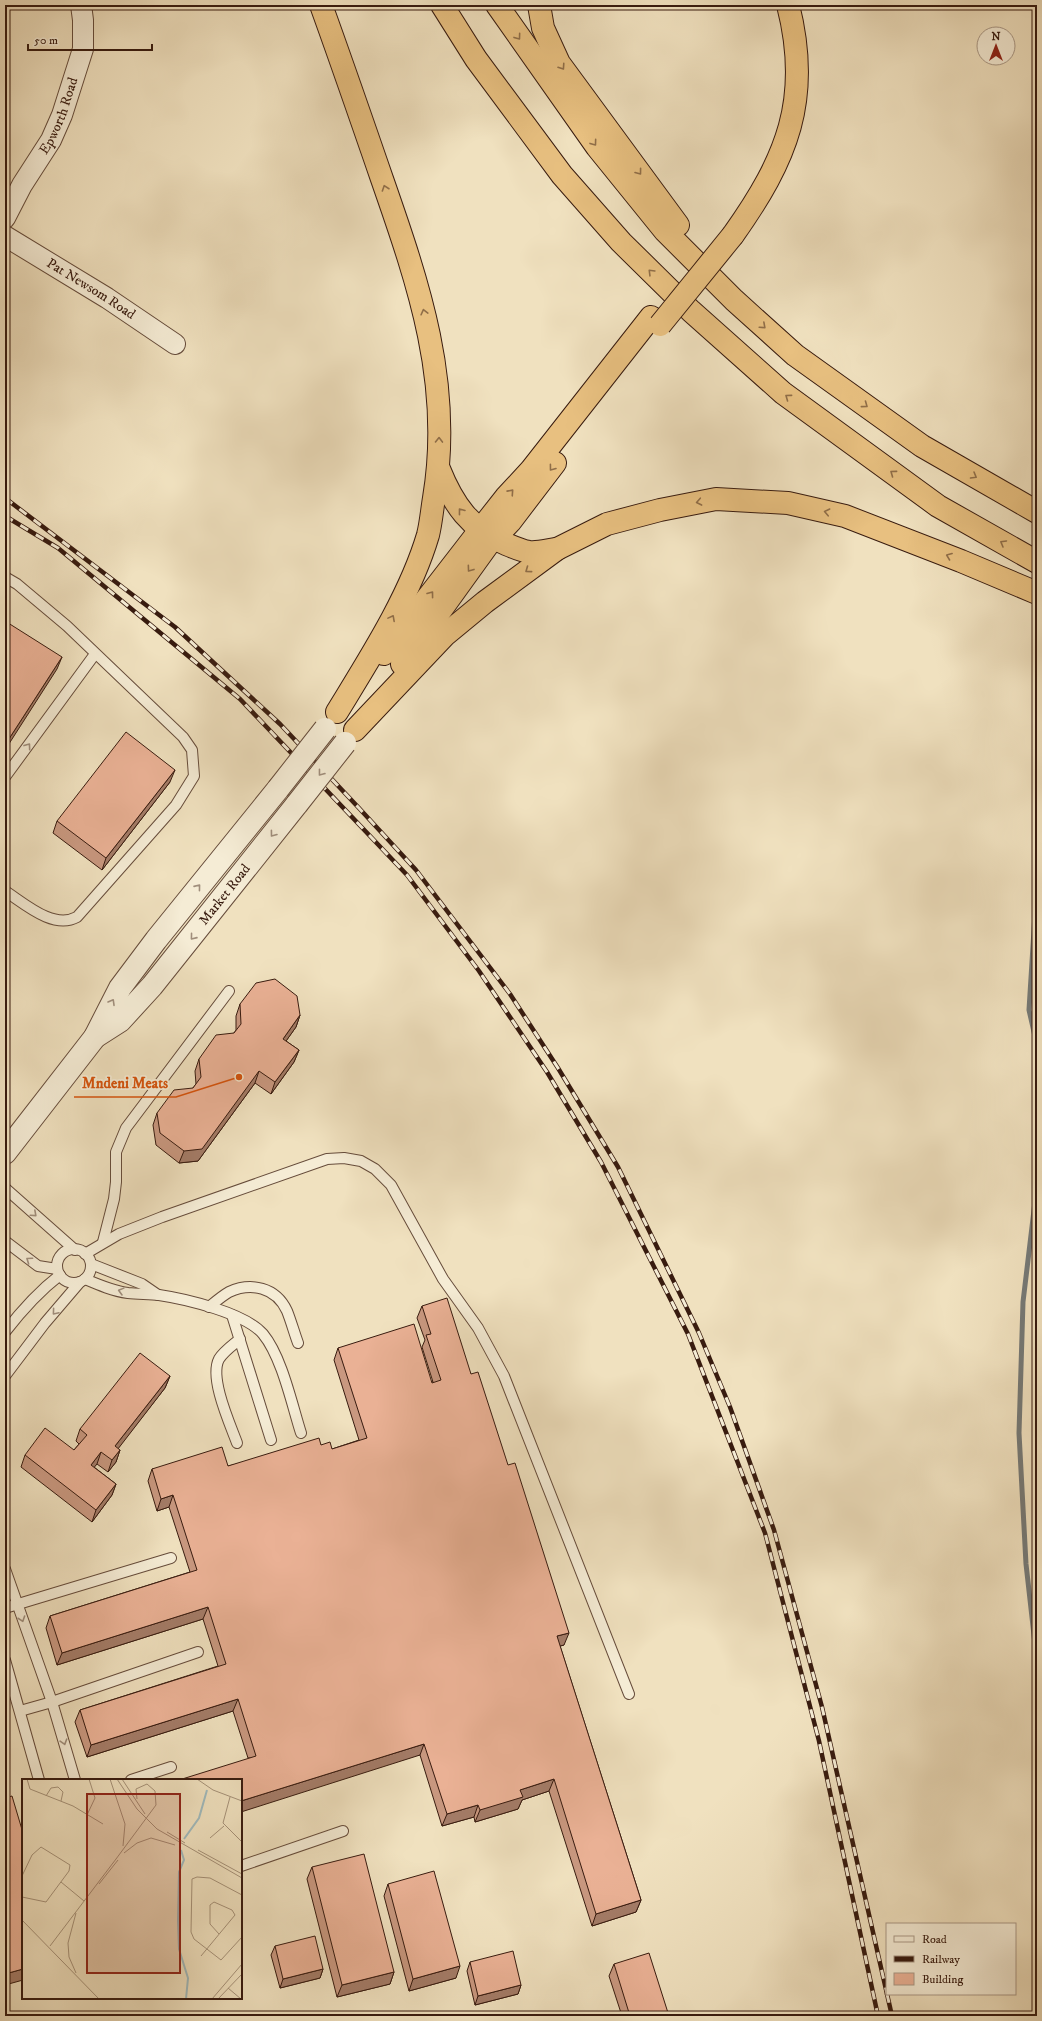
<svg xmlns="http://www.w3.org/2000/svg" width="1042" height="2021" viewBox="0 0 1042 2021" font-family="'IM FELL DW Pica',serif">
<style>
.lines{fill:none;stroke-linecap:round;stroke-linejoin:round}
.stream{stroke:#767a77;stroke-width:5}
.service-casing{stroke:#664c3b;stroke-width:12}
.minor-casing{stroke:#664c3b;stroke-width:22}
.tertiary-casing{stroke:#664c3b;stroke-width:24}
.motorway-casing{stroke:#381b0f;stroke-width:24}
.service{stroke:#f5ecd5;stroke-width:10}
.minor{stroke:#f5ecd5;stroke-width:20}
.tertiary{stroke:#f5ecd5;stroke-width:22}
.motorway{stroke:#e8c080;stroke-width:22}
.rail-casing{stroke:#381b0f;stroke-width:4.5}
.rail{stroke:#f5ecd5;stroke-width:3;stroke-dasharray:9;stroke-linecap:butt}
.tertiary-bridge-casing{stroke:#664c3b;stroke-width:24;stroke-linecap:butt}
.motorway-bridge-casing{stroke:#381b0f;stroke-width:24;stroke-linecap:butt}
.tertiary-bridge{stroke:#f5ecd5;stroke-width:22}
.motorway-bridge{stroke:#e8c080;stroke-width:22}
.wall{fill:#c99880;stroke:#381b0f}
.shaded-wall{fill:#a47c68;stroke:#381b0f}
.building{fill:#eab195;stroke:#381b0f}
.oneway{stroke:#906e48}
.oneway2{stroke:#a08e7c}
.labels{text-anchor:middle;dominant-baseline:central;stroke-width:3.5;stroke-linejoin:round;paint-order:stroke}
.street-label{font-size:14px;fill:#381b0f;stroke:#f5ecd5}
.inset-river{fill:none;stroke:#a0babd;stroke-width:2}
.inset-road{fill:none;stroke:#a69279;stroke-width:1}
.view{fill:#8f2418;fill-opacity:0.15;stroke:#8f2418;stroke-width:2}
.inset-edge{fill:none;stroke:#381b0f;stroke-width:2}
.leader{fill:none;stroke:#d6530c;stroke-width:1.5}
.callout-dot{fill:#d6530c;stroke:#f5ecd5;stroke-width:1.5}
.callout-label{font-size:15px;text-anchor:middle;font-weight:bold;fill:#d6530c;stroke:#f5ecd5;stroke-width:3.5;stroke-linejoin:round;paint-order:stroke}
</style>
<rect width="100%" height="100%" fill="#f0e1bf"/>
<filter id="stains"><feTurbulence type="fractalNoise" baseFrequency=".005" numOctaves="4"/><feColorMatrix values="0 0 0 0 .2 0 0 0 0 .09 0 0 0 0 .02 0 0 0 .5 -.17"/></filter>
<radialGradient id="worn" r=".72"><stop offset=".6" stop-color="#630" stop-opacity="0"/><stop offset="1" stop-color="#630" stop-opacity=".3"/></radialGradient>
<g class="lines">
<g class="stream">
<polyline points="1037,882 1029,1010 1037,1045"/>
<polyline points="1037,1185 1023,1302 1019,1433 1026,1564 1036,1653 1035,1744 1037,1750"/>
</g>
<defs>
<g id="service">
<path d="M5 577 17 584 67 626 183 737 192 750 194 776 176 805 77 917C53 930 24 903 5 891"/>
<polyline points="5,777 95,654"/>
<polyline points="5,1188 75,1250"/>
<polyline points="5,1241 38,1266 57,1269"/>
<polyline points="103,1242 114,1199 116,1182 116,1152 126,1128 229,991"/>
<circle cx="74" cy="1266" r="17"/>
<polyline points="85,1254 119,1234 162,1217 327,1159 344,1158 361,1161 375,1169 391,1185 443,1279 478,1328 504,1376 629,1694"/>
<polyline points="91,1264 142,1284 158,1295"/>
<path d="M85 1279C99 1285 113 1291 128 1293 138 1294 149 1294 159 1295 186 1299 245 1313 263 1334 282 1357 292 1405 301 1433"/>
<path d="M209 1307C215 1302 222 1296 229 1292 251 1282 276 1287 287 1311 291 1321 294 1332 298 1343"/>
<polyline points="232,1315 271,1440"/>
<path d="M5 1332C22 1310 38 1292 60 1275"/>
<polyline points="5,1376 45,1323 80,1282"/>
<path d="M237 1443C230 1424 209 1378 219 1359 224 1351 233 1345 240 1339"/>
<polyline points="5,1569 52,1702 75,1780"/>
<polyline points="5,1608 171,1558"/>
<polyline points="5,1660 39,1780"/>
<polyline points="20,1711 52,1702 198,1652"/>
<polyline points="131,1780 171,1767"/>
<polyline points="241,1866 343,1831"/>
</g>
<g id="minor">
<path id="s1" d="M5 218 22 185 51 140 62 115 83 49V20L81 5"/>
<path id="s2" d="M5 236 107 298 175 344"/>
</g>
<g id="tertiary">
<path id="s3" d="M95 1037 120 1021 152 986 297 804"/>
<polyline points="5,1153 95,1037 120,988 156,940 278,789"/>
</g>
<g id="motorway">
<path d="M321 5C342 63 362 121 382 179 419 285 453 384 434 498 432 510 431 523 428 535 410 596 370 658 337 712"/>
<polyline points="442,5 476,59 562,175 621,242 691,311 783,393 938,506 1037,562"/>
<polyline points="497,5 597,147 665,231 734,300 795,355 922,446 1037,512"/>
<polyline points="539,5 543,28 559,63 678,225"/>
<path d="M733 235C787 159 812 99 788 5"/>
<path d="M439 469C453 504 470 529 506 544 513 547 522 551 529 552 538 553 548 550 557 549"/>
<polyline points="384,654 480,530 506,497 531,470 651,317"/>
<polyline points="402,664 487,546 510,522 555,463"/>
<polyline points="355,730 445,635 485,602 557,549 607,524 660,510 716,499 788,503 845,516 961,561 1037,593"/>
</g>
</defs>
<use href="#service" class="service-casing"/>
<use href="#minor" class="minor-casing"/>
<use href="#tertiary" class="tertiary-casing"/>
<use href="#motorway" class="motorway-casing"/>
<use href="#service" class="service"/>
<use href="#minor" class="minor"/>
<use href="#tertiary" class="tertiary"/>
<use href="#motorway" class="motorway"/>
<defs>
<g id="rail">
<polyline points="5,498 175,627 280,724 358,807 416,870 510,994 558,1068 618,1167 699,1333 730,1407 774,1530 822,1707 887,1994"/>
<polyline points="5,516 58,548 240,699 407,875 479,971 547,1072 601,1162 688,1334 765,1533 819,1741 878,2016"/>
<polyline points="887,1994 892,2016"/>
</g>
</defs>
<use href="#rail" class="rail-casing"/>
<use href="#rail" class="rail"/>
<defs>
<g id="tertiary-bridge">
<polyline points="278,789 325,729"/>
<polyline points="297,804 345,743"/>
</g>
<polyline id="motorway-bridge" points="660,325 733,235"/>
</defs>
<use href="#tertiary-bridge" class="tertiary-bridge-casing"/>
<use href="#motorway-bridge" class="motorway-bridge-casing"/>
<use href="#tertiary-bridge" class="tertiary-bridge"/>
<use href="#motorway-bridge" class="motorway-bridge"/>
</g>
<g class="wall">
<polygon points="170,782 102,870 53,833 57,821"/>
<polygon points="240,1004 300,1015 296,1027 286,1041 299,1050 294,1062 271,1094 255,1083 198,1161 179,1163 156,1145 153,1125 157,1113 193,1088 196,1084 195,1071 199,1059 234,1033 236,1030 236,1016"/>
<polygon points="422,1306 471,1374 564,1645 560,1646 641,1900 636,1912 592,1926 549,1791 522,1800 518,1809 475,1822 474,1817 442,1826 420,1755 248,1758 233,1711 87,1757 75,1722 80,1710 218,1666 203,1619 57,1665 46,1628 50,1616 190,1572 169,1507 157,1511 148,1481 152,1469 228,1466 321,1445 332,1449 359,1440 334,1360 338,1348 433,1382 422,1347 425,1340 417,1318"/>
<polygon points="170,1376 165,1388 118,1448 120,1450 116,1462 108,1472 97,1464 94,1467 116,1484 112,1495 92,1522 21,1467 25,1455 74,1450 79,1444 76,1441 80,1429"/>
<polygon points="312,1867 394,1972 390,1984 337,1997 307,1879"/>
<polygon points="388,1884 456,1978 409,1991 384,1896"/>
<polygon points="275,1946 323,1969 320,1978 280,1988 271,1955"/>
<polygon points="470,1962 521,1985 518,1994 475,2005 467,1971"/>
<polygon points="614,1964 669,2016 622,2016 609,1976"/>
</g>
<g class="shaded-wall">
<polygon points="62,657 57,669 5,750 5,745"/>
<polygon points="175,770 170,782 102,870 106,858"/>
<polygon points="300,1015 296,1027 279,1051 283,1039"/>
<polygon points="299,1050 294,1062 271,1094 275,1082"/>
<polygon points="259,1071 255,1083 198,1161 179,1163 184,1151"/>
<polygon points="170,1376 165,1388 111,1458 115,1446"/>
<polygon points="120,1450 116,1462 108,1472 112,1460"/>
<polygon points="101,1452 97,1464 87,1476 91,1465"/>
<polygon points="116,1484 112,1495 92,1522 96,1510"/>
<polygon points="173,1495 169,1507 157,1511 161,1499"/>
<polygon points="208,1607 203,1619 57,1665 62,1653"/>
<polygon points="569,1633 564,1645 553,1648 557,1636"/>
<polygon points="238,1699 233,1711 87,1757 91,1745"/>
<polygon points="424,1744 420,1755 241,1812 241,1801"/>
<polygon points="554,1779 549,1791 522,1800 518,1809 475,1822 480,1810 520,1790"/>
<polygon points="478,1805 474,1817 442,1826 447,1814"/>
<polygon points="641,1900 636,1912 592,1926 596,1914"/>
<polygon points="460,1966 456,1978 409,1991 413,1979"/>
<polygon points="23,1969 23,1980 5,1985 5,1974"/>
<polygon points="323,1969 320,1978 280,1988 283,1979"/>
<polygon points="394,1972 390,1984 337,1997 342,1985"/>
<polygon points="521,1985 518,1994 475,2005 478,1996"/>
</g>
<g class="building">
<polygon points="5,621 62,657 5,745"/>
<polygon points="126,732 175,770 106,858 57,821"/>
<polygon points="275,979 297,996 300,1015 283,1039 299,1050 275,1082 259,1071 202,1149 184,1151 160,1133 157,1113 174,1090 193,1088 201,1077 199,1059 216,1035 234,1033 241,1024 240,1004 256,983"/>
<polygon points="447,1298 471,1374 478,1372 508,1465 515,1463 569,1633 557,1636 641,1900 596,1914 554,1779 520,1790 523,1797 480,1810 478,1805 447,1814 424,1744 241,1801 241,1780 179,1780 256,1756 238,1699 91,1745 80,1710 226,1664 208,1607 62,1653 50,1616 197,1570 173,1495 161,1499 152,1469 222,1447 228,1466 319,1438 321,1445 330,1442 332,1449 367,1438 338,1348 414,1324 432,1383 441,1380 426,1335 431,1334 422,1306"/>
<polygon points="140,1353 170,1376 115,1446 120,1450 112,1460 101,1452 91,1465 116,1484 96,1510 25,1455 45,1428 74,1450 87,1435 80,1429"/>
<polygon points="12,1796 23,1833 23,1969 5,1974 5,1798"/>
<polygon points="364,1854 394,1972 342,1985 312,1867"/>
<polygon points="434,1871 460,1966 413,1979 388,1884"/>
<polygon points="315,1936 323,1969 283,1979 275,1946"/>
<polygon points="513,1951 521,1985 478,1996 470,1962"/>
<polygon points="649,1953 669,2016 630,2016 614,1964"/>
</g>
<defs><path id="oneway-chevron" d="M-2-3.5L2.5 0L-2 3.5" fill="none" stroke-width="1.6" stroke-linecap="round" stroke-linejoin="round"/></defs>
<g class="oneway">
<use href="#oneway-chevron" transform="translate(518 37) rotate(54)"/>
<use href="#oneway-chevron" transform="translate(562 67) rotate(56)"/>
<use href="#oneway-chevron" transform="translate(594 143) rotate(54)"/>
<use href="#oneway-chevron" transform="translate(639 172) rotate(53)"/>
<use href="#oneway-chevron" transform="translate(385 188) rotate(-109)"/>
<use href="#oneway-chevron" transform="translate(651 272) rotate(-135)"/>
<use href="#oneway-chevron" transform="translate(424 312) rotate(-104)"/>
<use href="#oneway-chevron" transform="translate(763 326) rotate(42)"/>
<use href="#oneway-chevron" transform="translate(788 397) rotate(-144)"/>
<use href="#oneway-chevron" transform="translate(865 405) rotate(36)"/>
<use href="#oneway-chevron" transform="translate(439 440) rotate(-89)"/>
<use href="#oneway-chevron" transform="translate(552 468) rotate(127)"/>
<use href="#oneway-chevron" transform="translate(893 473) rotate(-144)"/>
<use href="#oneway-chevron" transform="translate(974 476) rotate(30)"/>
<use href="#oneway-chevron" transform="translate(511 492) rotate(-48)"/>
<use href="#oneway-chevron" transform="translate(699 502) rotate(169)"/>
<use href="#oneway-chevron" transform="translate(461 511) rotate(-128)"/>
<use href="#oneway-chevron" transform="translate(827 512) rotate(-167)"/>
<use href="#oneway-chevron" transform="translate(1003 543) rotate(-150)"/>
<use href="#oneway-chevron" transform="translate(949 556) rotate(-159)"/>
<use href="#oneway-chevron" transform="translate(470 569) rotate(126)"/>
<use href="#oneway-chevron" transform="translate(528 570) rotate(144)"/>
<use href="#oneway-chevron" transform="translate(431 594) rotate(-53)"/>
<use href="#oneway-chevron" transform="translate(392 618) rotate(-62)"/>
</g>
<g class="oneway2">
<use href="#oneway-chevron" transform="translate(28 746) rotate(-54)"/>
<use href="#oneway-chevron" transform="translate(321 773) rotate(128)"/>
<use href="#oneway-chevron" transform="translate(273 834) rotate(127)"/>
<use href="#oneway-chevron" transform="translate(198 887) rotate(-51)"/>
<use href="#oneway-chevron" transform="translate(193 937) rotate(129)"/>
<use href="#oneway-chevron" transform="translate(112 1002) rotate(-60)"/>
<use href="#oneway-chevron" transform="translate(34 1214) rotate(42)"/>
<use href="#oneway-chevron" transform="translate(29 1260) rotate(-145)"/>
<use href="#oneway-chevron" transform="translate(121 1291) rotate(-165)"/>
<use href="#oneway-chevron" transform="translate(55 1312) rotate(130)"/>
<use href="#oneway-chevron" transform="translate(22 1619) rotate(71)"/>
<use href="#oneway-chevron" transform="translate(64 1742) rotate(73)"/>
</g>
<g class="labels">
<g class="street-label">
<text stroke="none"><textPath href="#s1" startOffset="116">Epworth Road</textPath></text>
<text stroke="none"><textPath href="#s2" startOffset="101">Pat Newsom Road</textPath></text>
<text stroke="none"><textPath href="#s3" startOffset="194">Market Road</textPath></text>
</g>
</g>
<g transform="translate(22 1779)">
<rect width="220" height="220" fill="#f0e1bf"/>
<path class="inset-river" d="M162 60 177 39 185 11M159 71 162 81 157 93 156 142 157 170 166 199 164 220"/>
<path class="inset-road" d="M5 0 8 10 51 27 81 45M88 0 103 45 101 67M95 0 115 30 135 50 220 99M100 0 123 35M175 0 191 11 220 22M24 17 29 9 36 8 41 13 39 22M208 18 201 44 220 63M65 36 73 19 67 0M145 53 163 64M188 59 202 47M176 71 220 95M102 74 115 64 129 59 153 66M94 80 134 26 133 12 125 5 114 10 115 20M0 97 10 76 19 68 48 86 47 92 24 123 0 118M39 103 62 122M77 105 96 81M220 116 188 99 175 98 170 100 169 153 172 160 199 181 220 158M54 134 46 164 47 178 54 194M0 141 77 220M28 167 94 80M179 177 213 136 210 131 192 123 188 126V145L197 155M206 209 219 220M190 220 220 185M196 220 220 195"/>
<path class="view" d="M65 15H158V194H65Z"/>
<rect width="220" height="220" class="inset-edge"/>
</g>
<path class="leader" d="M239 1077L176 1097H74"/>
<circle class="callout-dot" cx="239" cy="1077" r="4"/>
<g class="callout-label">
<text x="125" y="1088">Mndeni Meats</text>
</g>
<rect width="1042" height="2021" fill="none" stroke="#f0e1bf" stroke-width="20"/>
<rect x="6" y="6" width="1030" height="2009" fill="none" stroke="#381b0f" stroke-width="2"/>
<rect x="10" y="10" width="1022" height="2001" fill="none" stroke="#381b0f"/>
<rect x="886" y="1923" width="130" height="72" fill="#f5ecd5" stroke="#a99886"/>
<rect x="894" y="1936" width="20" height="6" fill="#f5ecd5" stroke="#a99886"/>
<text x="922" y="1943" font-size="12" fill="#381b0f">Road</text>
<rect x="894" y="1956" width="20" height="6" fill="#381b0f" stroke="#a99886"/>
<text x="922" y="1963" font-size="12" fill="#381b0f">Railway</text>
<rect x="894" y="1973" width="20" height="12" fill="#eab195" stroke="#a99886"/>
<text x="922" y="1983" font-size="12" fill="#381b0f">Building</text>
<g transform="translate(996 46)"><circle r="19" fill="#f5ecd5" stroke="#a99886"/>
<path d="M0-3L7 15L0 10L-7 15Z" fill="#8f2418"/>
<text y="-6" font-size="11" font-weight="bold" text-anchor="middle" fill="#381b0f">N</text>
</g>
<path d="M28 44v6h124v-6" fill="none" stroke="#381b0f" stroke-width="2"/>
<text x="34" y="44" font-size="12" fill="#381b0f" stroke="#f5ecd5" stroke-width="3" paint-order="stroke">50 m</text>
<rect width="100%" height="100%" filter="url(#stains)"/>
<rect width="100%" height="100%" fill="url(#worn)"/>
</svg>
